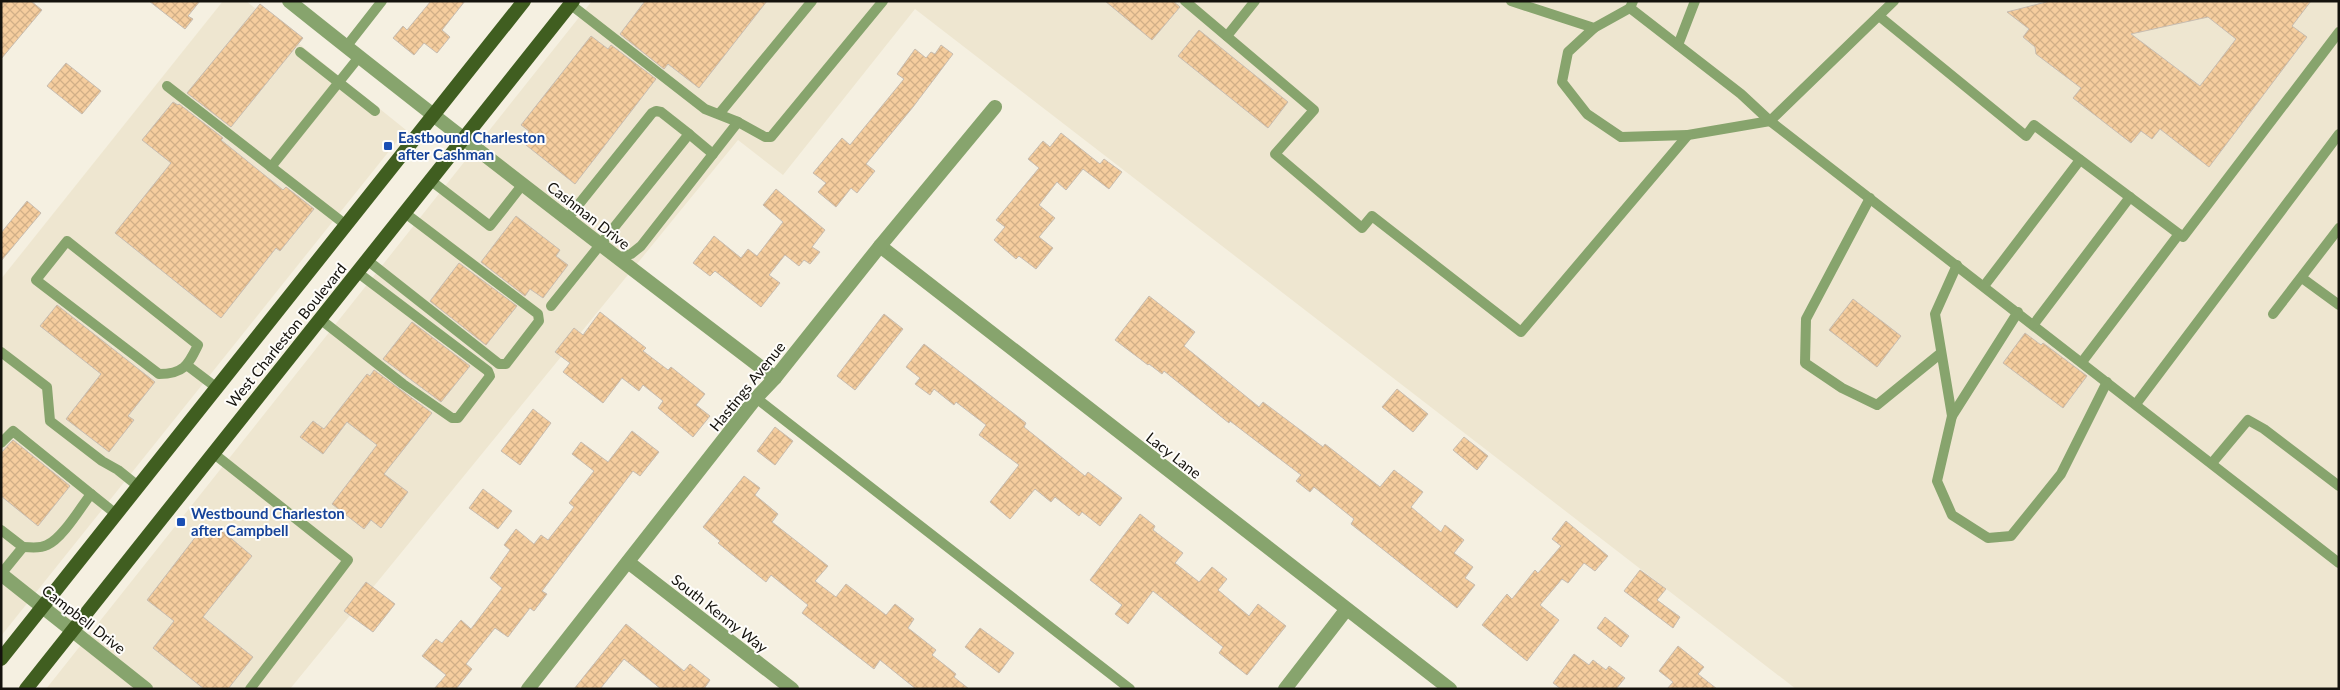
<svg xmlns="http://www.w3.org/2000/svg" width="2340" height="690" viewBox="0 0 2340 690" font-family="Lato,sans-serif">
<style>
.built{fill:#eee6d0}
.building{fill:url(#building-cross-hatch);stroke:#c7bcb0;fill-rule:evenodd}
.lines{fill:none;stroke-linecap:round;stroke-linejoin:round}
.service{stroke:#87a46d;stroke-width:10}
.minor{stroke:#87a46d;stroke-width:14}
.tertiary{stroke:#87a46d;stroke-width:14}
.primary{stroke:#405e20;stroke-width:14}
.transit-dot{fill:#1a4fb4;stroke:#fefdfa;stroke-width:2}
.labels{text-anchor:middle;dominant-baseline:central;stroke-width:4;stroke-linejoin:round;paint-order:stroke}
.transit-label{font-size:15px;font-weight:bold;fill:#164399;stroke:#fefdfa;text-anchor:start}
.street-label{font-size:15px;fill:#14120d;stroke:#fefdfa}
</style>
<defs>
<pattern id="building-cross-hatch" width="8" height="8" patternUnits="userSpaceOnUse" patternTransform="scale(1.25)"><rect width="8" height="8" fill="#f5cd9e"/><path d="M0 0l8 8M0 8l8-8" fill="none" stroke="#d1af87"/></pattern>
</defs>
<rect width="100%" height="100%" fill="#f5f0e1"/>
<g class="built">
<polygon points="223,1 246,1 406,130 1,636 1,279"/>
<polygon points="592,1 2339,1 2339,689 1796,689 915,9 783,175 738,140 290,689 46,689"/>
</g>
<g class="building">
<polygon points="1,1 31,1 42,10 1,59"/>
<polygon points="149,1 200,1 188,16 193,19 185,29"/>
<polygon points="431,1 465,1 442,30 450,37 437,53 424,43 414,55 393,38 403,26 407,30"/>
<polygon points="645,1 767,1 699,88 668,64 664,69 620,34"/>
<polygon points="1105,1 1173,1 1180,7 1152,40"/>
<path d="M2050 1H2311L2292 26 2307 37 2209 167 2160 129 2152 139 2141 131 2131 143 2073 98 2081 88 2036 54 2035 47 2023 37 2029 29 2007 12ZM2208 17 2236 39 2200 86 2131 34Z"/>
<polygon points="260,4 303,38 231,127 187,93"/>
<polygon points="1199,30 1288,102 1268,128 1178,56"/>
<polygon points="591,36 608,49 611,45 656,79 575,184 521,141 529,131 521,125"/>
<polygon points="941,45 953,54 913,107 866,164 875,171 857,193 851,188 836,207 818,192 826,183 813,173 842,138 850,145 904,79 897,74 915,49 926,58 931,52 935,54"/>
<polygon points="66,63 101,91 82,114 47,86"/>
<polygon points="173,102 178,105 179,104 223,138 221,140 283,190 286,187 314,209 280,251 276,248 221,318 115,233 171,163 142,140"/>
<polygon points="1061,133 1100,164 1104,159 1122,172 1109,189 1083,169 1066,190 1057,182 1039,205 1055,218 1039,237 1053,248 1036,269 1019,256 1016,259 994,240 1005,227 996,220 1039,168 1028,159 1043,141 1050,147"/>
<polygon points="776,189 825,230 812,247 820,252 810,264 804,260 799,266 785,255 769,275 780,283 761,307 715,271 710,276 693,263 714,236 741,258 748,249 757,256 783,222 763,205"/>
<polygon points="27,201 41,213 1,261 1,233"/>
<polygon points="516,216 560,250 556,256 568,265 543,298 530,289 525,296 481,262"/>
<polygon points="459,263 517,306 486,345 430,301"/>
<polygon points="1149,296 1195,332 1184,346 1259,407 1263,402 1323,447 1325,444 1380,487 1394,470 1423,492 1411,507 1441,532 1445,525 1464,540 1454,553 1473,567 1465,578 1475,585 1457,608 1351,524 1354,519 1314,487 1310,492 1296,481 1301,475 1230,421 1229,423 1164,371 1162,374 1149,364 1148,365 1115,340"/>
<polygon points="1853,299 1901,336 1877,367 1829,330"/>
<polygon points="57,305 155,382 128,416 134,420 109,452 66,419 101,374 40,326"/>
<polygon points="600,312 646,348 643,351 668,370 671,367 705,394 696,405 710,416 693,437 658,408 663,401 643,385 639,391 622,378 603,403 563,372 570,363 555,352 574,328 583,335"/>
<polygon points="884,314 903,329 855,390 837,376"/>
<polygon points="412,322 470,366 441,402 383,359"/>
<polygon points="2025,333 2041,345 2043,343 2087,376 2063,408 2003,363"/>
<polygon points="924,344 1026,423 1024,427 1085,476 1088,472 1122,498 1100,526 1082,512 1079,516 1055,497 1051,502 1035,489 1010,519 990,502 1019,465 979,435 986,425 956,402 954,405 934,389 930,395 915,384 920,378 906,367"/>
<polygon points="374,370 432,413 384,474 408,492 381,528 371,520 364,529 332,504 377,445 347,422 323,454 300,437 313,421 324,429 367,374 370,376"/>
<polygon points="1397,389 1428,414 1413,432 1382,407"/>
<polygon points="533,409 551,423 520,465 501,451"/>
<polygon points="775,427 793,441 775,465 757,451"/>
<polygon points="632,431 659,452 640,476 633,471 542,591 547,594 534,611 530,608 508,637 495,628 466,664 472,669 456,689 434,689 446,675 422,656 436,639 442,643 461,620 471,629 502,588 490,578 510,550 504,545 516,529 534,544 541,535 548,540 574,507 569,503 594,471 572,454 581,442 608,462"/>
<polygon points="1464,437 1488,456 1477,470 1453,450"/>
<polygon points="13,440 70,486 38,526 1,496 1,453"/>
<polygon points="744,476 760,488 755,495 778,514 772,522 828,566 815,581 836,597 846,584 886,615 895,604 914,619 908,628 936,650 932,655 956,674 954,677 969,689 916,689 880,660 874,669 802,613 808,605 771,575 766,582 718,543 720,541 703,527"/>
<polygon points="483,489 512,511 498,529 469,508"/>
<polygon points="1140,514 1155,526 1153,530 1183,553 1175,563 1199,582 1212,567 1227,579 1218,590 1249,616 1258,604 1286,626 1247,675 1219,653 1223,647 1153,591 1128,624 1115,614 1122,605 1090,580"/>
<polygon points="1566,521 1608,556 1595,571 1584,563 1568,583 1562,579 1540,605 1559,620 1527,661 1482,625 1507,594 1512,599 1535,570 1538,573 1561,546 1552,539"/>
<polygon points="220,529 252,556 203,617 253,657 228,689 204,689 153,648 174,621 147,600 197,535 202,539 208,532 214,536"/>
<polygon points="1640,570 1666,589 1657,600 1680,617 1673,628 1624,591"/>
<polygon points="366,582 395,604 373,632 344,611"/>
<polygon points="1605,617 1629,636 1621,647 1597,628"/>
<polygon points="626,624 684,671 690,664 710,680 704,689 661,689 624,659 600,689 574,689"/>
<polygon points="980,628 1014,653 999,673 965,647"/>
<polygon points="1678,646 1704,667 1698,674 1717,689 1667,689 1673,682 1659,671"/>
<polygon points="1574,654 1589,665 1593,660 1606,670 1609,666 1625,678 1616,689 1561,689 1553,683"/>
</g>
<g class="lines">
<g class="service">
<polyline points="1185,1 1314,110 1275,154 1362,228 1372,216 1521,332 1688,135 1770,121 1894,1"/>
<polyline points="1511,1 1594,28 1630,8"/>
<polyline points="1633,1 1630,8 1741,94 1770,121 2339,563"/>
<polyline points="570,4 705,109 738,122"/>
<polyline points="1879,16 2026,136 2034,125 2183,237 2339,32"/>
<polyline points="1594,28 1568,52 1562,82 1587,114 1621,137 1688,135"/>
<polyline points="1227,36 1255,1"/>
<polyline points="1678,45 1695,1"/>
<polyline points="346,47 382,1"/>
<polyline points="300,52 375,111"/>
<polyline points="167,86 346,225"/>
<polyline points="719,114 812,1"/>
<polyline points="689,134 713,154 738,122 765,137 771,137 883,1"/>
<polyline points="271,167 359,57"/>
<polyline points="430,180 490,226 523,184"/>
<polyline points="1870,198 1806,319 1805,363 1842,388 1877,405 1941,353"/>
<path d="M67 241 198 345C188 365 184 374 159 374L36 280Z"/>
<polyline points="617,258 631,254 641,246 713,154"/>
<polyline points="367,260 499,364 506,364 539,321 538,314 405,213"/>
<polyline points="1957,265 1935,314 1952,416 1937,481 1952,515 1988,538 2011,536 2061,474 2107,382"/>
<polyline points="2302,278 2339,305"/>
<polyline points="1984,286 2080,160"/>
<polyline points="551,306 689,134 661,112 656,111 652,113 567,219"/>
<polyline points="2273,314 2339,228"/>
<polyline points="320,319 403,384 452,418 458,418 490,376 488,371 357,272"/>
<polyline points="2034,324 2130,197"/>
<polyline points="1,352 47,387 50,421 102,461 118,470 138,486"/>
<polyline points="2082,362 2179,234"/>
<polyline points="188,366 217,388"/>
<polyline points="756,398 1130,689"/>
<polyline points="2136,404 2339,134"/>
<polyline points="1952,416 2018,312"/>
<polyline points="1,443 13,431 91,494"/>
<polyline points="213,453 348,560 250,689"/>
<polyline points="2212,463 2248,420 2264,429 2339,486"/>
<polyline points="1,530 23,547 1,574"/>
<path d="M23 547C31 547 39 549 47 545 62 539 81 507 91 494L116 514"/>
</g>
<g class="minor">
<path d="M289 1C449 129 612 254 775 378"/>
<polyline points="880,246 1450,689"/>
<polyline points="628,562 792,689"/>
<polyline points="528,689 756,398 775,378 880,246 995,107"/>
<polyline points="1285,689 1346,610"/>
</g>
<polyline class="tertiary" points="1,574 146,689"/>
<g class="primary">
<polyline points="1,659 524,1"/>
<polyline points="26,689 573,1"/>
</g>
</g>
<g class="transit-dot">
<rect x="383" y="141" width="10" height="10" rx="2.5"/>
<rect x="176" y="517" width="10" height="10" rx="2.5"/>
</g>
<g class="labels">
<g class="transit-label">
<text x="398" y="137">Eastbound Charleston<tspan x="398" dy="17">after Cashman</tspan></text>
<text x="191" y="513">Westbound Charleston<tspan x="191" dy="17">after Campbell</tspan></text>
</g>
<g class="street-label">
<text transform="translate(589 215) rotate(38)">Cashman Drive</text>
<text transform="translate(286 335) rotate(-51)">West Charleston Boulevard</text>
<text transform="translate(747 386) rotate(-51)">Hastings Avenue</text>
<text transform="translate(1174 455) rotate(38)">Lacy Lane</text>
<text transform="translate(720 613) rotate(38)">South Kenny Way</text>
<text transform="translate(84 619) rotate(38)">Campbell Drive</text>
</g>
</g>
<rect width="2340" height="690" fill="none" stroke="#14120d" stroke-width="5"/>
</svg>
